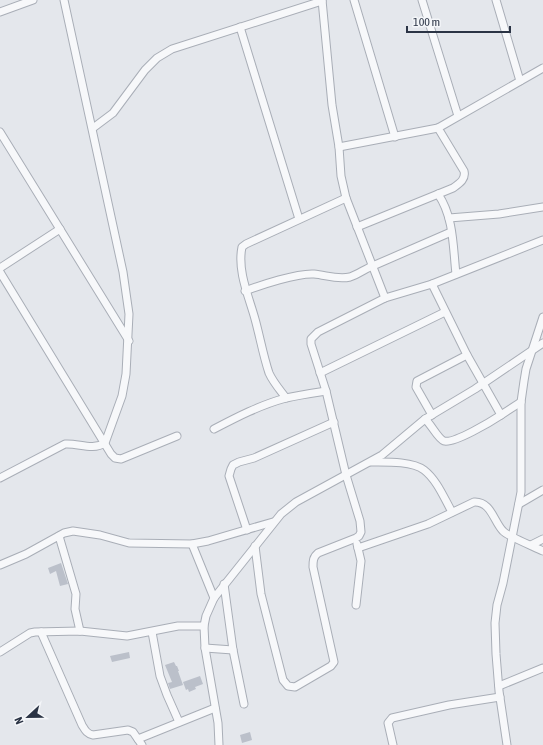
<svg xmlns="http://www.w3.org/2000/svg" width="543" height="745" viewBox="0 0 543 745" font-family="'Asap Condensed',sans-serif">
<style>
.building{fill:#bbc0ca}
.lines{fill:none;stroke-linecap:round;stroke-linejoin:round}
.street-casing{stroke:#a9aeb7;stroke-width:9}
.street{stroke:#f7f8fa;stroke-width:7}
</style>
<rect width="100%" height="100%" fill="#e4e7ec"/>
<g class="building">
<polygon points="61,563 68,584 60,586 56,571 50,574 48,568"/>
<polygon points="129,652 130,658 112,662 110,656"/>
<polygon points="174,662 176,666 177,666 179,671 178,671 183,685 170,689 168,683 172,682 165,665"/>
<polygon points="200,676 203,684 195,687 196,689 189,692 188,689 186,690 183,682"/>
<polygon points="250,732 252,740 242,743 240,735"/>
</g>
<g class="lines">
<defs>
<g id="street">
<polyline points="322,0 332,105 339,147 341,176 346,198 385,298"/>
<polyline points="354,0 395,137"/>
<polyline points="422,0 458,116"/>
<polyline points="496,0 520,81"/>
<polyline points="0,12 33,0"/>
<polyline points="240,27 299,219"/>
<polyline points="93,128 113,113 145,70 157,58 172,49 322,1"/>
<polyline points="0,132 129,341"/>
<polyline points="339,147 438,128"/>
<path d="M438 194C454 217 453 248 456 274"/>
<polyline points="449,218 499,214 543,207"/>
<path d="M357 227 453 188C460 183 466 179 464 171L438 128 543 68"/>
<polyline points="0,268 60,229"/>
<polyline points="0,272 111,454 115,458 121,459 177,436"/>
<polyline points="432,284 543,240"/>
<path d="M245 291C261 285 297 273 314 274 326 275 337 280 350 277 359 274 366 268 375 265 400 254 426 243 451 232"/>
<polyline points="320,373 445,312"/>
<path d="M286 398C280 390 273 382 269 373 263 355 260 337 255 319 249 297 237 271 242 247L246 244 346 198"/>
<polyline points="432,415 416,387 417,381 467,355"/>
<path d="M425 419C431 424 438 439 444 441 454 444 492 421 501 415"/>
<path d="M214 429C237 417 260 405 286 398 299 395 313 393 326 391"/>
<path d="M371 462C386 462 412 461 424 470 437 480 444 498 452 512"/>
<path d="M0 478 65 444C79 443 92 451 105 443L122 396 126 374 129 314 123 272 64 0"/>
<polyline points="519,504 543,490"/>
<polyline points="247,530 229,476 231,469 233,465 239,462 254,458 334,422"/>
<polyline points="59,536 76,594 75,609 80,631"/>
<polyline points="192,544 214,598"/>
<polyline points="531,545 543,539"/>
<path d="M255 546 261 594 283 680 288 686 295 687 331 666 334 662 313 567C313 561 313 557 318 553L356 538 359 536 361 532 360 521 346 475 326 391 311 344V339L318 332 385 298 432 284 467 355 501 415 521 402"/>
<path d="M358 548 428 524 474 502C491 501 494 522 503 531 507 536 535 547 543 551"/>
<polyline points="0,565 26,554 64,533 73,531 100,535 129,543 192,544 208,541 273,522"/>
<polyline points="224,584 233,650 244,704"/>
<polyline points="356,605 361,561 357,544"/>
<path d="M41 632 82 725C85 730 87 734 93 735L128 730 133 732 142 745"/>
<polyline points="152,632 160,676 167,695 179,722"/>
<polyline points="205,648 233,650"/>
<polyline points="0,652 30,633 35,632 80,631 127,636 178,626 204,626"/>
<polyline points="499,686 543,668"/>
<polyline points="138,739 215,708"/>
<polyline points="219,745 218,723 205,648 204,626 206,616 214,598 281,514 296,502 382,455 425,419 475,389 543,343"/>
<polyline points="393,745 388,723 392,718 449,705 500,697"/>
<polyline points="507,745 499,691 496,654 495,623 497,605 503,583 521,492 521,402 524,381 526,369 543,317"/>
</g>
</defs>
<use href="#street" class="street-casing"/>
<use href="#street" class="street"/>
</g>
<g transform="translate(28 717) rotate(248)" stroke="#f4f6f9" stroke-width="3" paint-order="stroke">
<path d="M0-3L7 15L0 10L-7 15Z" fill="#2b3445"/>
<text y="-6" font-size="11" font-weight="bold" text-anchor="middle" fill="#2b3445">N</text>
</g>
<path d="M407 26v6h103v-6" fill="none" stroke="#2b3445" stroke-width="2"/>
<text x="413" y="26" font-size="12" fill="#2b3445" stroke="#f4f6f9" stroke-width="3" paint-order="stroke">100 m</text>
</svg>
